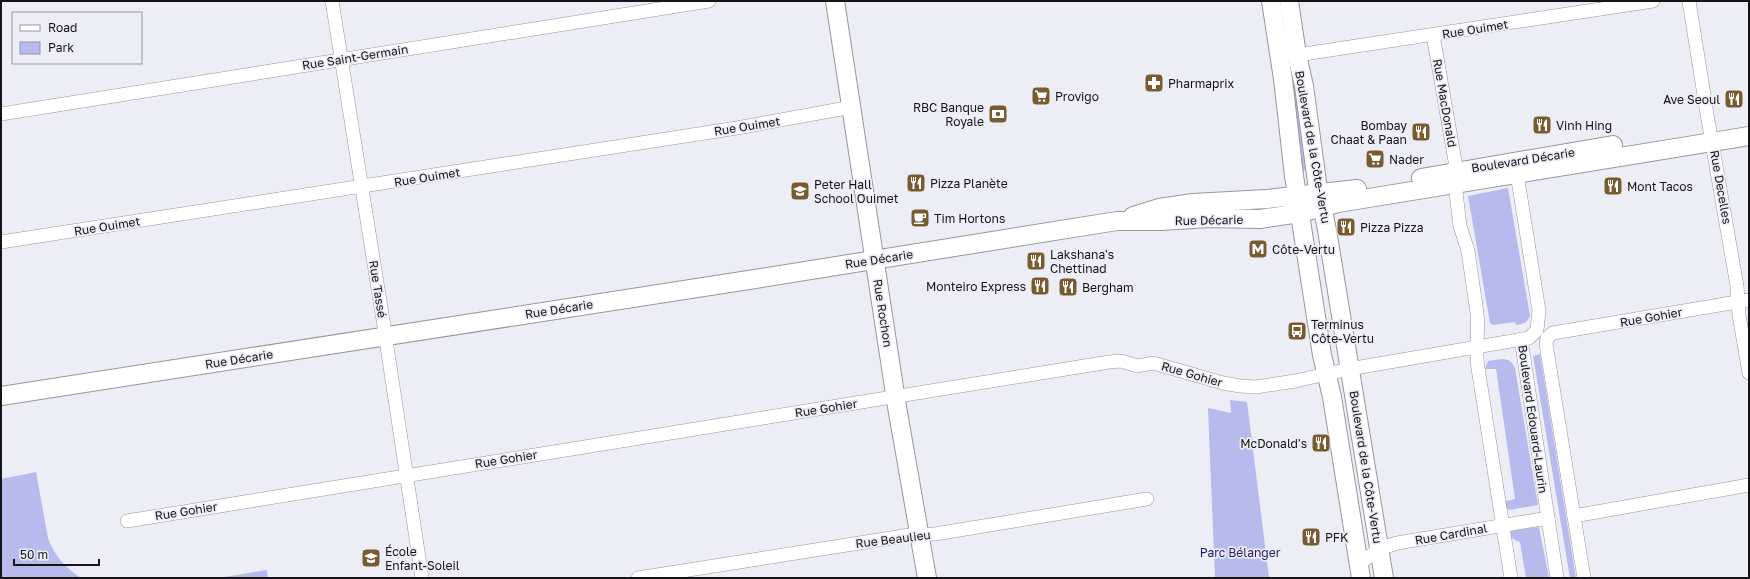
<svg xmlns="http://www.w3.org/2000/svg" width="1750" height="579" viewBox="0 0 1750 579" font-family="'Golos Text',sans-serif">
<style>
.green{fill:#b6baec}
.lines{fill:none;stroke-linecap:round;stroke-linejoin:round}
.street-casing{stroke:#96979e;stroke-width:14}
.secondary-casing{stroke:#96979e;stroke-width:20}
.street{stroke:#fff;stroke-width:13}
.secondary{stroke:#fff;stroke-width:18}
.labels{text-anchor:middle;dominant-baseline:central;stroke-width:3.5;stroke-linejoin:round;paint-order:stroke}
.street-label{font-size:12px;fill:#141416;stroke:#edeef5}
.poi-label{font-size:12px;fill:#141416;stroke:#edeef5;text-anchor:start}
.park-label{font-size:12px;fill:#24186b;stroke:#edeef5}
</style>
<rect width="100%" height="100%" fill="#edeef5"/>
<g class="green">
<polygon points="1292,68 1309,169 1303,171 1296,120 1291,69"/>
<path d="M1508 188 1530 316C1527 323 1523 324 1516 325L1515 322 1493 325 1490 323 1468 196Z"/>
<polygon points="1540,354 1576,578 1570,578 1533,356"/>
<path d="M1502 359C1509 359 1512 362 1515 368L1538 505 1509 510 1504 505 1506 501 1515 499 1496 369H1485L1488 361Z"/>
<polygon points="1230,400 1247,402 1269,578 1215,578 1208,408 1231,413"/>
<path d="M36 472 48 538C55 557 65 567 81 578H1V479Z"/>
<path d="M1539 527 1549 578H1526L1520 542C1514 540 1510 538 1510 531Z"/>
<polygon points="267,570 268,578 218,578"/>
</g>
<g class="lines">
<defs>
<g id="street">
<polyline points="332,1 383,320 422,578"/>
<polyline points="1689,1 1707,114 1737,286 1739,315 1749,373"/>
<polyline points="1433,35 1455,161 1455,172"/>
<polyline points="1297,55 1653,1"/>
<polyline points="1,114 709,1"/>
<path d="M1455 184 1460 226 1468 251 1477 313C1479 331 1475 349 1478 368L1511 578"/>
<polyline points="1,242 737,128 852,107"/>
<polyline points="1521,339 1557,578"/>
<polyline points="1574,516 1749,485"/>
<polyline points="127,521 1109,362 1121,361 1138,366 1153,363 1223,383 1240,386 1256,387 1295,381 1349,369 1529,338 1537,330 1539,311 1517,174"/>
<polyline points="1359,564 1379,549 1397,543 1548,518"/>
<polyline points="638,578 910,535 935,534 1147,499"/>
<polyline points="1584,578 1546,344 1547,338 1553,333 1749,300"/>
</g>
<g id="secondary">
<polyline points="835,1 897,407 927,578"/>
<polyline points="1271,1 1283,79 1294,176 1322,355 1332,397 1361,578"/>
<polyline points="1289,1 1297,55 1304,86 1317,182 1327,230 1384,578"/>
<polyline points="1421,178 1613,145"/>
<polyline points="1133,216 1159,208 1193,203 1267,199 1357,189"/>
<polyline points="1,396 755,279 1117,221 1161,221 1209,218 1260,219 1300,213 1338,203 1749,136"/>
</g>
</defs>
<use href="#street" class="street-casing"/>
<use href="#secondary" class="secondary-casing"/>
<use href="#street" class="street"/>
<use href="#secondary" class="secondary"/>
</g>
<defs>
<symbol id="pharmacy-square" viewBox="-11 -11 22 22"><rect x="-9" y="-9" width="18" height="18" rx="4" fill="#785b2e" stroke="#edeef5"/><path d="M-2-6h4v4h4v4h-4v4h-4v-4h-4v-4h4Z" fill="#fff"/></symbol>
<symbol id="supermarket-square" viewBox="-11 -11 22 22"><rect x="-9" y="-9" width="18" height="18" rx="4" fill="#785b2e" stroke="#edeef5"/><path d="M-6-5.5h2.5l.6 2H6L4.5 2H-2.5L-4.4-4H-6ZM-1.5 3.2a1.3 1.3 0 1 0 .1 0ZM3 3.2a1.3 1.3 0 1 0 .1 0Z" fill="#fff"/></symbol>
<symbol id="restaurant-square" viewBox="-11 -11 22 22"><rect x="-9" y="-9" width="18" height="18" rx="4" fill="#785b2e" stroke="#edeef5"/><path d="M-5-6h1v4h1v-4h1v4h1v-4h1v5L-1.5 .5V6h-2V.5L-5-1ZM5-6V6H3V1.5H1.5Q1.5-4 5-6Z" fill="#fff"/></symbol>
<symbol id="bank-square" viewBox="-11 -11 22 22"><rect x="-9" y="-9" width="18" height="18" rx="4" fill="#785b2e" stroke="#edeef5"/><path d="M-6-4H6V4H-6ZM0-2.3a2.3 2.3 0 1 0 0 4.6a2.3 2.3 0 1 0 0-4.6Z" fill="#fff"/></symbol>
<symbol id="school-square" viewBox="-11 -11 22 22"><rect x="-9" y="-9" width="18" height="18" rx="4" fill="#785b2e" stroke="#edeef5"/><path d="M0-5L7-2L0 1L-7-2ZM-4 1L0 2.5L4 1V4Q0 6-4 4Z" fill="#fff"/></symbol>
<symbol id="cafe-square" viewBox="-11 -11 22 22"><rect x="-9" y="-9" width="18" height="18" rx="4" fill="#785b2e" stroke="#edeef5"/><path d="M-5.5-4.5H6V0H3Q3 3.5 0 3.5H-2.5Q-5.5 3.5-5.5 0ZM3-3.2v2h1.7v-2ZM-6 4.5H4V6H-6Z" fill="#fff"/></symbol>
<symbol id="metro-square" viewBox="-11 -11 22 22"><rect x="-9" y="-9" width="18" height="18" rx="4" fill="#785b2e" stroke="#edeef5"/><path d="M-5.5 5V-5H-3L0 0L3-5H5.5V5H3V-.5L0 4L-3-.5V5Z" fill="#fff"/></symbol>
<symbol id="bus-square" viewBox="-11 -11 22 22"><rect x="-9" y="-9" width="18" height="18" rx="4" fill="#785b2e" stroke="#edeef5"/><path d="M-5-6H5V4H4V6H2V4H-2V6H-4V4H-5ZM-3.5-4V0h7V-4ZM-3.5 1.2v1.5H-2V1.2ZM2 1.2v1.5H3.5V1.2Z" fill="#fff"/></symbol>
</defs>
<g fill-rule="evenodd">
<use href="#pharmacy-square" x="1143" y="72" width="22" height="22"/>
<use href="#supermarket-square" x="1030" y="85" width="22" height="22"/>
<use href="#restaurant-square" x="1723" y="88" width="22" height="22"/>
<use href="#bank-square" x="987" y="103" width="22" height="22"/>
<use href="#restaurant-square" x="1531" y="114" width="22" height="22"/>
<use href="#restaurant-square" x="1410" y="121" width="22" height="22"/>
<use href="#supermarket-square" x="1364" y="148" width="22" height="22"/>
<use href="#restaurant-square" x="905" y="172" width="22" height="22"/>
<use href="#restaurant-square" x="1602" y="175" width="22" height="22"/>
<use href="#school-square" x="789" y="180" width="22" height="22"/>
<use href="#cafe-square" x="909" y="207" width="22" height="22"/>
<use href="#restaurant-square" x="1335" y="216" width="22" height="22"/>
<use href="#metro-square" x="1247" y="238" width="22" height="22"/>
<use href="#restaurant-square" x="1025" y="250" width="22" height="22"/>
<use href="#restaurant-square" x="1029" y="275" width="22" height="22"/>
<use href="#restaurant-square" x="1057" y="276" width="22" height="22"/>
<use href="#bus-square" x="1286" y="320" width="22" height="22"/>
<use href="#restaurant-square" x="1310" y="432" width="22" height="22"/>
<use href="#restaurant-square" x="1300" y="526" width="22" height="22"/>
<use href="#school-square" x="360" y="547" width="22" height="22"/>
</g>
<g class="labels">
<g class="street-label">
<text transform="translate(1475 29) rotate(-9)">Rue Ouimet</text>
<text transform="translate(355 57) rotate(-9)">Rue Saint-Germain</text>
<text transform="translate(1445 103) rotate(80)">Rue MacDonald</text>
<text transform="translate(747 126) rotate(-9)">Rue Ouimet</text>
<text transform="translate(1313 147) rotate(80)">Boulevard de la Côte-Vertu</text>
<text transform="translate(1523 160) rotate(-9)">Boulevard Décarie</text>
<text transform="translate(427 177) rotate(-9)">Rue Ouimet</text>
<text transform="translate(1721 187) rotate(80)">Rue Decelles</text>
<text transform="translate(1209 220) rotate(-1)">Rue Décarie</text>
<text transform="translate(107 226) rotate(-9)">Rue Ouimet</text>
<text transform="translate(879 259) rotate(-9)">Rue Décarie</text>
<text transform="translate(378 289) rotate(81)">Rue Tassé</text>
<text transform="translate(559 309) rotate(-9)">Rue Décarie</text>
<text transform="translate(883 313) rotate(81)">Rue Rochon</text>
<text transform="translate(1651 317) rotate(-10)">Rue Gohier</text>
<text transform="translate(239 359) rotate(-9)">Rue Décarie</text>
<text transform="translate(1192 374) rotate(16)">Rue Gohier</text>
<text transform="translate(826 408) rotate(-9)">Rue Gohier</text>
<text transform="translate(1533 419) rotate(82)">Boulevard Edouard-Laurin</text>
<text transform="translate(506 459) rotate(-9)">Rue Gohier</text>
<text transform="translate(1366 467) rotate(81)">Boulevard de la Côte-Vertu</text>
<text transform="translate(186 511) rotate(-9)">Rue Gohier</text>
<text transform="translate(1451 534) rotate(-10)">Rue Cardinal</text>
<text transform="translate(893 539) rotate(-7)">Rue Beaulieu</text>
</g>
<g class="poi-label">
<text x="1168" y="83">Pharmaprix</text>
<text x="1055" y="96">Provigo</text>
<text x="1720" y="99" text-anchor="end">Ave Seoul</text>
<text x="984" y="107" text-anchor="end">RBC Banque<tspan x="984" dy="14">Royale</tspan></text>
<text x="1407" y="125" text-anchor="end">Bombay<tspan x="1407" dy="14">Chaat &amp; Paan</tspan></text>
<text x="1556" y="125">Vinh Hing</text>
<text x="1389" y="159">Nader</text>
<text x="930" y="183">Pizza Planète</text>
<text x="814" y="184">Peter Hall<tspan x="814" dy="14">School Ouimet</tspan></text>
<text x="1627" y="186">Mont Tacos</text>
<text x="934" y="218">Tim Hortons</text>
<text x="1360" y="227">Pizza Pizza</text>
<text x="1272" y="249">Côte-Vertu</text>
<text x="1050" y="254">Lakshana's<tspan x="1050" dy="14">Chettinad</tspan></text>
<text x="1026" y="286" text-anchor="end">Monteiro Express</text>
<text x="1082" y="287">Bergham</text>
<text x="1311" y="324">Terminus<tspan x="1311" dy="14">Côte-Vertu</tspan></text>
<text x="1307" y="443" text-anchor="end">McDonald's</text>
<text x="1325" y="537">PFK</text>
<text x="385" y="551">École<tspan x="385" dy="14">Enfant-Soleil</tspan></text>
</g>
<g class="park-label">
<text x="1240" y="552">Parc Bélanger</text>
</g>
</g>
<rect width="1750" height="579" fill="none" stroke="#141416" stroke-width="4"/>
<rect x="12" y="12" width="130" height="52" fill="#edeef5" stroke="#96979c"/>
<rect x="20" y="25" width="20" height="6" fill="#ffffff" stroke="#96979c"/>
<text x="48" y="32" font-size="12" fill="#141416">Road</text>
<rect x="20" y="42" width="20" height="12" fill="#b6baec" stroke="#96979c"/>
<text x="48" y="52" font-size="12" fill="#141416">Park</text>
<path d="M14 559v6h85v-6" fill="none" stroke="#141416" stroke-width="2"/>
<text x="20" y="559" font-size="12" fill="#141416" stroke="#edeef5" stroke-width="3" paint-order="stroke">50 m</text>
</svg>
